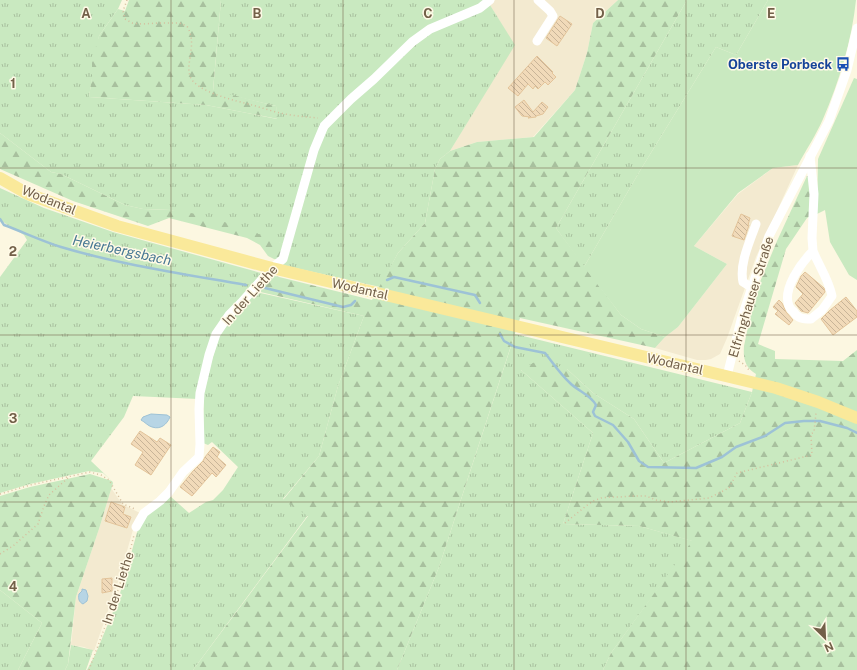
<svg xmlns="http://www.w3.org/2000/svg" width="857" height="670" viewBox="0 0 857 670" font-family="'Public Sans',sans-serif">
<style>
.residential{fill:#f3ead0}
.grass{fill:url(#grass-tufts)}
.forest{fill:url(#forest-firs)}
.garden{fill:#c9e9c0}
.water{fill:#b7d5e5;stroke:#9dc2d6}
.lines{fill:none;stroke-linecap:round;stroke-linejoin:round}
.stream{stroke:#9dc2d6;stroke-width:2.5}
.building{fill:url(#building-back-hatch);stroke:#e3c49a}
.path{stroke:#d5be9d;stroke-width:1.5;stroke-dasharray:1 3;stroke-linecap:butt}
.minor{stroke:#fff;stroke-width:9}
.major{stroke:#fae99a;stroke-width:12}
.grid{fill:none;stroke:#736049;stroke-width:1;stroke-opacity:0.55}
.labels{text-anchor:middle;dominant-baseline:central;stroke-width:3;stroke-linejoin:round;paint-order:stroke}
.transit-label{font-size:13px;font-weight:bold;fill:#164399;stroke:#fffae7;text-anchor:end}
.street-label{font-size:13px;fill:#736049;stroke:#fffae7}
.water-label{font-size:14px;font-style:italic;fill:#487994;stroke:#fffae7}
.grid-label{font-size:13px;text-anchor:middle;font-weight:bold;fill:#736049;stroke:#fffae7;stroke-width:3;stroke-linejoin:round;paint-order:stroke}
</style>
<defs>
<pattern id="grass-tufts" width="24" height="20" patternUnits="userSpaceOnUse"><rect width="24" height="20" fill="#c9e9c0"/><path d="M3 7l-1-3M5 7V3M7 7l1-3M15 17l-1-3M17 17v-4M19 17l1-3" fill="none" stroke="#a8c09e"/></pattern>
<pattern id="forest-firs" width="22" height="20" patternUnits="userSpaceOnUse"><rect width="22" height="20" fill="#c9e9c0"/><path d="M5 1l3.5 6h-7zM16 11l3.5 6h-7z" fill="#a8c09e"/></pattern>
<pattern id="building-back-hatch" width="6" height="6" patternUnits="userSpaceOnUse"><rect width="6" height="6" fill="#f1dab9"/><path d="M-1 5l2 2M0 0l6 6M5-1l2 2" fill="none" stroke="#c8b498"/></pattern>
</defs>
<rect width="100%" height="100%" fill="#fcf7e1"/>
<g class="residential">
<polygon points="495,0 618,0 593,23 587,53 575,90 533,137 477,142 450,151 514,45 490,5"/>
<polygon points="798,165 756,257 727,338 720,354 711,359 706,360 697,360 655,348 665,337 678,327 727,264 694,246 738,194 773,168"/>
<polygon points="113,483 111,488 122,504 142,514 134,526 120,576 94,651 84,647 71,645 76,597 99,529"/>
</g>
<g class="grass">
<polygon points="0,0 122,0 118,9 99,36 89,97 206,105 277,119 276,106 213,91 221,0 488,0 446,19 331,115 284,244 171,210 143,209 125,205 61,174 51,172 0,133"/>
<polygon points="687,0 768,0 736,55 716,47 641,169 584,267 556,228"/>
<polygon points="490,5 515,45 450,151 440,159 435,169 425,223 398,253 380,287 282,265 319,143 334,118 431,31"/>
<polygon points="0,188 44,208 113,232 261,273 248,292 226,315 198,399 133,396 124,417 91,461 112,481 103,473 89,471 30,484 0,493 0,277 27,240 24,235 0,220"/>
<polygon points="256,292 364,316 338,386 319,456 283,499 308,515 193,670 87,670 96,653 119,597 131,554 138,529 146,515 170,496 189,513 206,502 213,500 223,490 238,467 212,442 208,445 203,443 204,385 220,334 229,318"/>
<polygon points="515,334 752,392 740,423 664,463 634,419 593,393 567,369 521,370 593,433 563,524 639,526 693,541 611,653 603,670 397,670 439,567"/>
<polygon points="0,590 42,623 18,670 0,670"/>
<polygon points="71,645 93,650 86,670 65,670 68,664"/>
</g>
<g class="forest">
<polygon points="129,0 221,0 213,90 276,106 278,119 206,105 89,97 92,77 92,60 99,36 118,9 125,11"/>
<polygon points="618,0 687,0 556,228 621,315 641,329 665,337 655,348 520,318 439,567 397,670 193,670 308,516 283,500 319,456 338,386 364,316 256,291 271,275 372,300 398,253 425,223 435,169 440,159 450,151 477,142 534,137 575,90 587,53 593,23"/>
<polygon points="0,133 51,172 61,174 125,205 143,209 171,210 197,214 238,226 284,244 279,260 274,259 268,256 260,245 247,238 169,218 148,226 73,201 0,169"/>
<path d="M807 176 810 178 811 216 807 218 786 249 758 344 775 351V359L843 361 857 350V670H603L611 653 692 541 639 526 563 524 593 433 521 370 540 359 567 369 593 393 634 419 664 463 740 423 752 392 756 374C745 368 743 358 744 346L755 294 777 241Z"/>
<polygon points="90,474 112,481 113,483 99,529 76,597 68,664 65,670 18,670 42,623 0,590 0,496 30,487"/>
</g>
<g class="garden">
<path d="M768 0H856C852 40 839 82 823 119 816 135 806 150 798 165L773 168 738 193 694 246 727 264 678 327 665 337 641 329 621 315 584 267 641 169 716 47 736 55Z"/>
<polygon points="854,78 857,79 857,280 849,275 830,242 825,210 817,214 818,159"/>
</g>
<g class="water">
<path d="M151 414 167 415 170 417C167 424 161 430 152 427 148 426 145 422 141 420L143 417Z"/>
<path d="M82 589 86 590 88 596 87 601 83 604C79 602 78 599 79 594L82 591Z"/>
</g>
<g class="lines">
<g class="stream">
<path d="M0 219 4 225C23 232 42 241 61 247 121 265 184 274 246 285"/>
<polyline points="387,280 394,277 475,295 480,303"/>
<polyline points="265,288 343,307 351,305 355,301"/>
<path d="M500 334 504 341 515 347 545 353C553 363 560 374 570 383 578 391 591 395 596 405L593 412 595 416 613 425 628 442 639 461 648 467 696 468 722 457 736 447 765 436 785 423 804 421H820L847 428 857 433"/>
</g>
</g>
<g class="building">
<polygon points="560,16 572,24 557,46 546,38"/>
<polygon points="537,56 553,72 552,73 556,77 548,85 545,82 538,89 535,86 533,89 528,84 518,96 508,88"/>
<polygon points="524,100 533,112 542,102 548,107 543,114 536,116 536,117 528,118 530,117 522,116 515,107"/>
<polygon points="741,214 750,218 748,225 749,225 744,240 732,236"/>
<polygon points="805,272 824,288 825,292 808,313 801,311 795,303 803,294 796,287 801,276"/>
<polygon points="846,297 857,311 857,317 833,335 821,319 829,311"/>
<polygon points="779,300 782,303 786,312 793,320 789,325 775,314 778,311 773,307"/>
<polygon points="140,431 157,442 160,438 171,445 151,475 135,465 143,452 131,444"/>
<polygon points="213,447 220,452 217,457 226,465 216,477 212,473 192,496 180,487 193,471 203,461 205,457"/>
<polygon points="111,502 125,507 123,514 131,517 127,528 105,521"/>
<polygon points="112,578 112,591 102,593 102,579"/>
</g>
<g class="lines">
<g class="path">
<path d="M127 0 123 11 125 19 132 23 142 24 159 23H179L187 26C193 37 192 45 190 58 189 64 188 70 190 76 195 92 237 101 252 105 263 108 274 112 285 114 296 116 307 117 318 118"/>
<polyline points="739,361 745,365 749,370"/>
<polyline points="0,494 30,485 90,472 101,475 109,480 123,504 135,509"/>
<polyline points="565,523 586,506 593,501 601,498 610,497 620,497 632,496 646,496 656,500 669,502 700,499 709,498 729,488 737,473 812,455 811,434 814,432 816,413"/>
<polyline points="0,554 13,546 38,524 44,506 49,495 69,477"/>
<path d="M89 670C105 626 123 581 134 535"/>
</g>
<g class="minor">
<polyline points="537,41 553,16 550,11 538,0"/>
<path d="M810 156 814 194 812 238 813 251C801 263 782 289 789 306 790 308 791 310 793 311 798 319 803 319 811 319L822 310 832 296C829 280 819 266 813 251"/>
<path d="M751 287 743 282C739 264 750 241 756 224"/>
<polyline points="727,376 741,320 769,236 829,121 847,70 857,28"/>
<polyline points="136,527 144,513 160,501 169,492 183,472 199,457 200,444 199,409 200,393 209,355 216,334 229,315 241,303 272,268 283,259 314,150 324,126 351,99 374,79 412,42 430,29 480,8 490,0"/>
</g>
<polyline class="major" points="0,178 28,194 117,226 272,268 776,388 818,402 857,418"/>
</g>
<path class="grid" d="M171 0V670M343 0V670M514 0V670M686 0V670M0 168H857M0 335H857M0 502H857"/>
<defs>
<symbol id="bus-bare" viewBox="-9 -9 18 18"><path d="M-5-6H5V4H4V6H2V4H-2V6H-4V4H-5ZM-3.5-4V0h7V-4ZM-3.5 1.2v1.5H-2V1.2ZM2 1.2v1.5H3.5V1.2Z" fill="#1a4fb4" stroke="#fffae7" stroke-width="2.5" paint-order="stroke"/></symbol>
</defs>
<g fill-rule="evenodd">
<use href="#bus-bare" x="833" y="54" width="20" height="20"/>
</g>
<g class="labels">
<g class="transit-label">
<text x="832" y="64">Oberste Porbeck</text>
</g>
<g class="street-label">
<text transform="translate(49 200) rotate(22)">Wodantal</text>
<text transform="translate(360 289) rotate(13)">Wodantal</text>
<text transform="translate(250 295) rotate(-48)">In der Liethe</text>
<text transform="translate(751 297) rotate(-73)">Elfringhauser Straße</text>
<text transform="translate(675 364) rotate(13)">Wodantal</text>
<text transform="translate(118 588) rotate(-72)">In der Liethe</text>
</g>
<g class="water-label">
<text transform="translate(122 250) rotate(12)">Heierbergsbach</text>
</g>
</g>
<g class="grid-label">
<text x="86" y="18">A</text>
<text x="257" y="18">B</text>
<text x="428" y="18">C</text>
<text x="600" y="18">D</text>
<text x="771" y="18">E</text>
<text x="13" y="88">1</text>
<text x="13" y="256">2</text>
<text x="13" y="423">3</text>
<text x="13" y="591">4</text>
</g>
<g transform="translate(825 638) rotate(156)" stroke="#fffae7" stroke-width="3" paint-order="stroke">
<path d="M0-3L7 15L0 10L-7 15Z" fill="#736049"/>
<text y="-6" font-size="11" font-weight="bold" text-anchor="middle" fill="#736049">N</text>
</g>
</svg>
